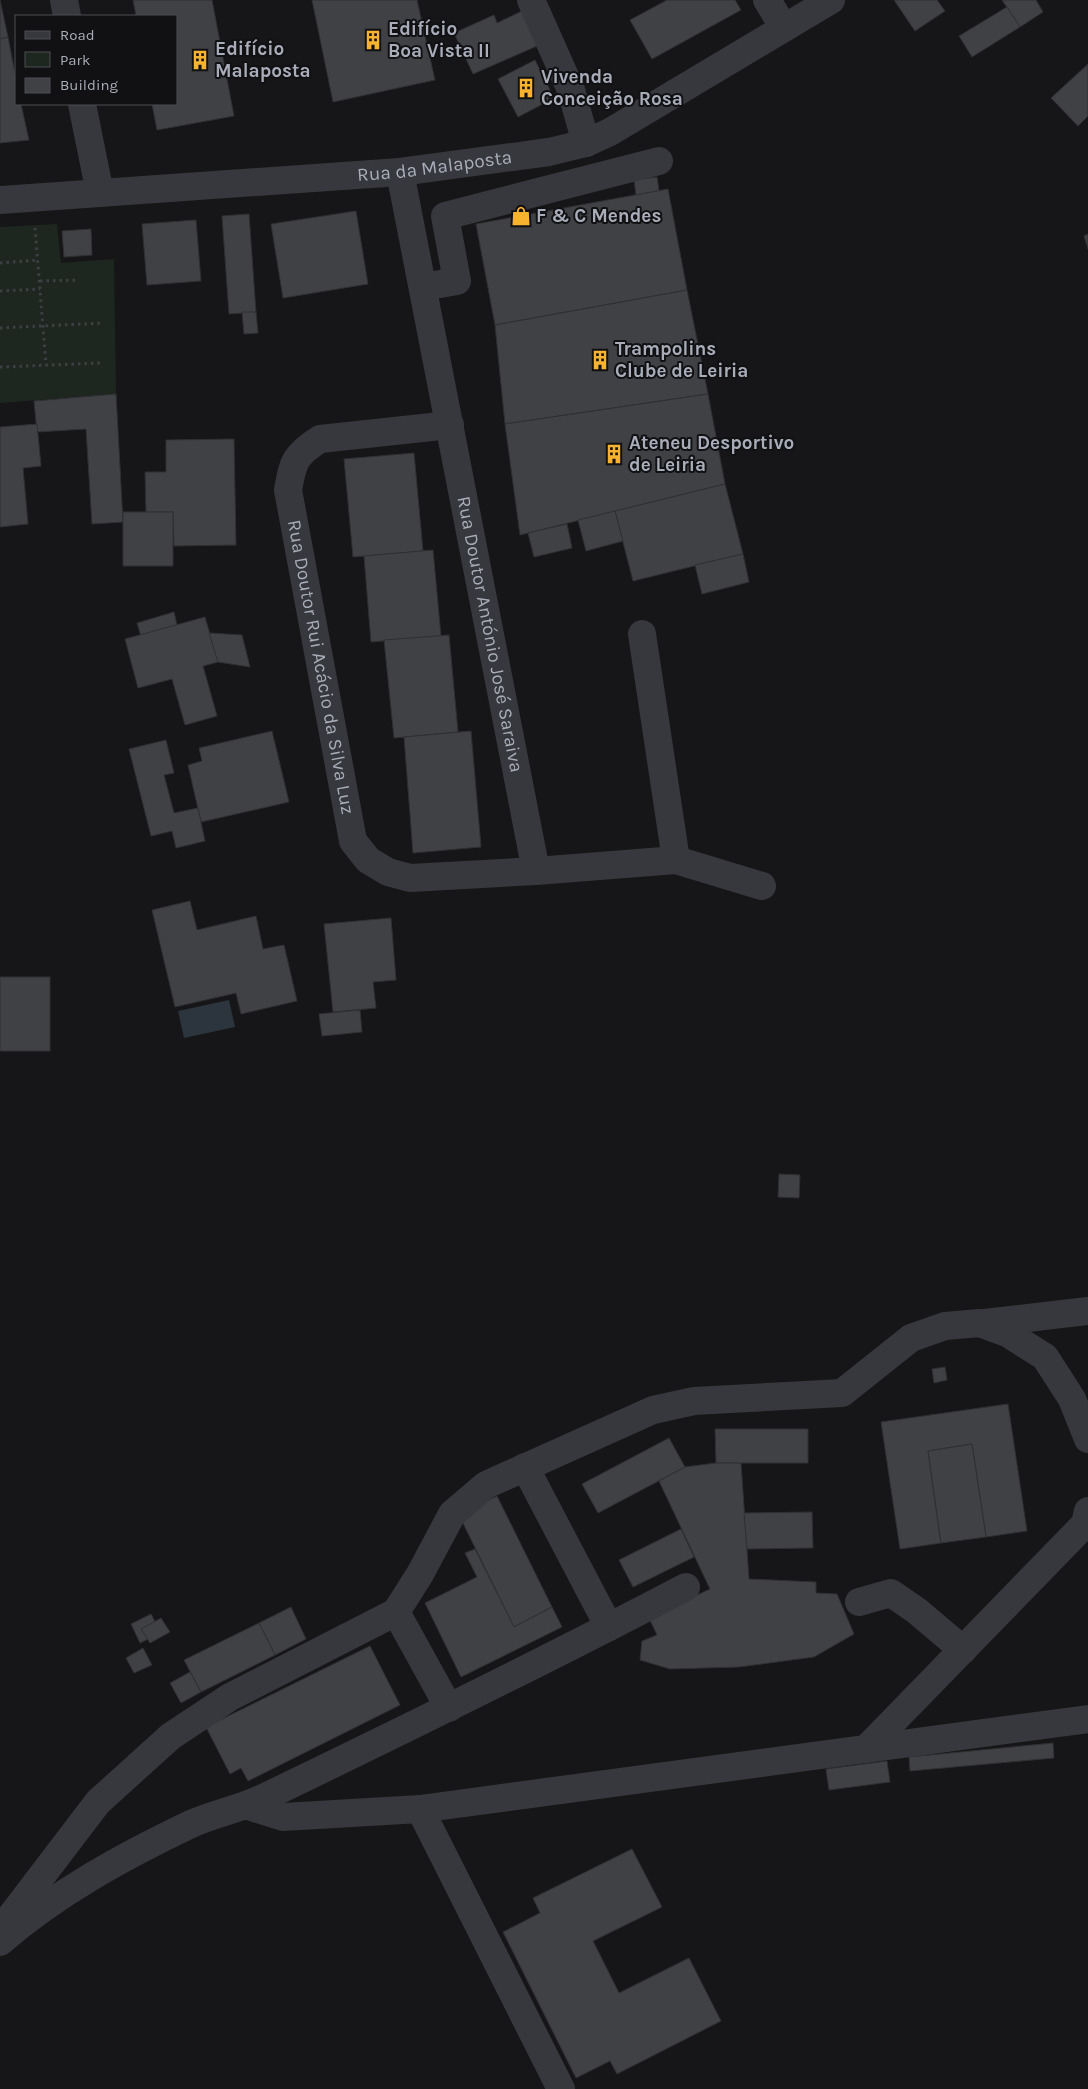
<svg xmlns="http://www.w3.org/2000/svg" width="1088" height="2089" viewBox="0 0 1088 2089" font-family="Karla,sans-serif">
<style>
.green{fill:#1e271f}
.water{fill:#2c353d}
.building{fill:#404145;stroke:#303034}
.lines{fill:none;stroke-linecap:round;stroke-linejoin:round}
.path{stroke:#3d3f44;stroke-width:3;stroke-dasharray:2.5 4;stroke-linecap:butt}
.minor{stroke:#37383d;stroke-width:28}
.labels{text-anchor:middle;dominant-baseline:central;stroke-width:4;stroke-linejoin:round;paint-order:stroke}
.poi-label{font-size:19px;font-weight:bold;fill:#a8adb9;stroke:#111113;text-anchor:start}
.street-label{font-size:19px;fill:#a8adb9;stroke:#111113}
</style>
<rect width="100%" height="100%" fill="#161618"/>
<polygon class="green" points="57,224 61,263 114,259 116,394 0,403 0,227"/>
<polygon class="water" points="229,1000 235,1027 184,1038 178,1011"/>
<g class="building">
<polygon points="0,0 8,37 0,39"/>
<polygon points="133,0 212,0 234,116 157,130 152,104 176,104 176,16 136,16"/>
<polygon points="312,0 417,0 435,80 333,102"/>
<polygon points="667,0 735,0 741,10 652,59 630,20"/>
<polygon points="894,0 937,0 945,11 915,31"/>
<polygon points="1002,0 1036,0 1043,12 1020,27"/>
<polygon points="1007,7 1020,27 972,57 959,36"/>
<polygon points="522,11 537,46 473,74 454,33 494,15 497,23"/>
<polygon points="8,37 16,79 16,104 21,104 29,140 0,143 0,39"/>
<polygon points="535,60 554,98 518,117 498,79"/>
<polygon points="1088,64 1088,116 1078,126 1051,98"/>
<polygon points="657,177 659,191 636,195 634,180"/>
<polygon points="668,189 687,290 495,325 476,224"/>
<polygon points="356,211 368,284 283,298 271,224"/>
<polygon points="249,214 256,312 229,314 222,216"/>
<polygon points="196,220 201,281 147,285 142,224"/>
<polygon points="91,229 92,255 64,257 62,231"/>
<polygon points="1088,234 1088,249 1084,236"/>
<polygon points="687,290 708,394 505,424 495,325"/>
<polygon points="242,312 256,312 258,333 244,334"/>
<polygon points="116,394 123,522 92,524 86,429 37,432 34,401"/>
<polygon points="708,394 725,484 520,535 505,424"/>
<polygon points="37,424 41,466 23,468 28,524 0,527 0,427"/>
<polygon points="234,439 236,545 174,546 173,512 146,512 145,472 166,472 166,440"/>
<polygon points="414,453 423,551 353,557 344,459"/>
<polygon points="725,484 743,554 633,581 615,511"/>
<polygon points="615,511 623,541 586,551 578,520"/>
<rect x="123" y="512" width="50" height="54"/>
<polygon points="567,524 572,548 534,557 528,533"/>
<polygon points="433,550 441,636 371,642 364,556"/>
<polygon points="743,554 749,582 702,594 695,565"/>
<polygon points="174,612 177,625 141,636 137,623"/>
<polygon points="205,617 218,662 203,666 217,716 185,725 172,679 138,688 125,639"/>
<polygon points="209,633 242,635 250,667 218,662"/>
<polygon points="449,635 458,732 394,738 384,640"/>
<polygon points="272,731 289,802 201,822 188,765 202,761 199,748"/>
<polygon points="471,731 481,847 413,853 404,737"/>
<polygon points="166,740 174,773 164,775 174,813 198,808 205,841 176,848 172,831 151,836 129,749"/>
<polygon points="190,901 197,930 256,916 263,949 284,945 297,1001 241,1014 236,993 175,1007 152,910"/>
<polygon points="391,918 396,980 373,982 376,1008 333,1012 324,924"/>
<rect x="0" y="977" width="50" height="74"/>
<polygon points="360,1010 362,1032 322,1036 319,1014"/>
<polygon points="779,1174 800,1175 799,1198 778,1197"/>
<polygon points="945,1367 947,1380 934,1383 932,1369"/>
<polygon points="1008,1404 1027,1531 986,1537 972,1444 928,1451 941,1543 900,1549 881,1422"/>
<polygon points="715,1429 808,1429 808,1463 716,1463"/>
<polygon points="669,1438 685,1467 598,1513 582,1484"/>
<polygon points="972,1444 986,1537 941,1543 928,1451"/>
<polygon points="716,1463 741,1463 749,1579 816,1582 816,1593 837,1594 854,1634 814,1657 739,1667 670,1669 640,1660 642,1641 657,1635 649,1618 710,1589 659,1481 685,1467"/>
<polygon points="497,1496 552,1607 514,1627 459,1515"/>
<polygon points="812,1512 813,1548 747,1549 744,1513"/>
<polygon points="681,1529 694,1557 633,1587 619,1560"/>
<polygon points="475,1549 514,1627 552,1607 562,1627 461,1677 425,1603 477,1577 465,1553"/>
<polygon points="291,1607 306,1639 275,1655 259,1623"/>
<polygon points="151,1614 161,1633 140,1643 131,1624"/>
<polygon points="161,1618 170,1632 150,1643 141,1629"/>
<polygon points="259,1623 275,1655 201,1692 184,1660"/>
<polygon points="370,1646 400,1705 248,1781 241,1768 230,1774 206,1727"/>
<polygon points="143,1648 152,1665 134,1673 126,1658"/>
<polygon points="190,1672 201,1692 181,1703 170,1683"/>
<polygon points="1053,1743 1054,1758 910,1771 909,1757"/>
<polygon points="887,1761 890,1782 829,1790 826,1769"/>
<polygon points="632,1849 662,1907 593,1941 619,1993 689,1958 721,2021 617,2074 610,2061 576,2078 503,1932 540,1913 533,1898"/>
</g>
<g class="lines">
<g class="path">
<polyline points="35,228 46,365"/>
<polyline points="0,263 38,260"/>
<polyline points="40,281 78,280"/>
<polyline points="0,291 40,289"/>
<polyline points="0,328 103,323"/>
<polyline points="0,367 101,363"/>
</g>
<g class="minor">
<polyline points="64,0 67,16"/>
<polyline points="531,0 571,90 586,143"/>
<polyline points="767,0 784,28"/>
<polyline points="82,104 100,193"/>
<path id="s1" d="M400 172 536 871 676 860 762 886"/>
<path id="s2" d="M0 200 400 172 549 152 586 143 610 132 831 0"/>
<polyline points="423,287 457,281 445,216 659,161"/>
<path id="s3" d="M450 425 320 439C295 455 293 461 288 490L353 841 368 860 388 872 410 878 536 871"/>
<polyline points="642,634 676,860"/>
<polyline points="984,1323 1088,1311"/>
<polyline points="525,1467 609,1627"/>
<polyline points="859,1602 891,1593 917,1611 963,1650"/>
<polyline points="449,1708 396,1612 420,1574 452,1514 486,1485 653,1410 694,1401 842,1393 911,1338 945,1326 980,1323 1007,1333 1045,1357 1072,1399 1088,1439"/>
<polyline points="866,1749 1085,1524 1088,1511"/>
<polyline points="248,1806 283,1817 420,1809 1088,1719"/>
<polyline points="420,1809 561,2089"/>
<polyline points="2,1928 98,1802 171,1736 230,1697 396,1612"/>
<path d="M0 1942C56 1893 124 1856 191 1824 215 1813 241 1809 265 1797 406 1729 547 1660 686 1587"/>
</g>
</g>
<defs>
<symbol id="building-bare" viewBox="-9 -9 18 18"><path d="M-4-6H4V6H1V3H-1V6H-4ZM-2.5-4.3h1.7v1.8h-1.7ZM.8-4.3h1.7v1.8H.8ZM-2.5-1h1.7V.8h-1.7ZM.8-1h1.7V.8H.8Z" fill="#f7b330" stroke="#111113" stroke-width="2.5" paint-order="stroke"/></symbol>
<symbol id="shop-bare" viewBox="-9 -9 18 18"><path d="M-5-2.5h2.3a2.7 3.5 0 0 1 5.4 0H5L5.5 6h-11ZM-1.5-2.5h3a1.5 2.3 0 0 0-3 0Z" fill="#f7b330" stroke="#111113" stroke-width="2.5" paint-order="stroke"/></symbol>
</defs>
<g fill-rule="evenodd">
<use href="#building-bare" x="359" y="26" width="28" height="28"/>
<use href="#building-bare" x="186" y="46" width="28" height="28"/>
<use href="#building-bare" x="512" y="74" width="28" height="28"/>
<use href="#shop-bare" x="507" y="202" width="28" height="28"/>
<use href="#building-bare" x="586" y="346" width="28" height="28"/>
<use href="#building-bare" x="600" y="440" width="28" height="28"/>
</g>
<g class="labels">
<g class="poi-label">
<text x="388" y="29">Edifício<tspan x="388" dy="22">Boa Vista II</tspan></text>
<text x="215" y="49">Edifício<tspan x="215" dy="22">Malaposta</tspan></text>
<text x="541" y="77">Vivenda<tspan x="541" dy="22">Conceição Rosa</tspan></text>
<text x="536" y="216">F &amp; C Mendes</text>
<text x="615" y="349">Trampolins<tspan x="615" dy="22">Clube de Leiria</tspan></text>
<text x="629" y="443">Ateneu Desportivo<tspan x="629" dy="22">de Leiria</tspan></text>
</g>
<g class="street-label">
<text stroke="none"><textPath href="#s2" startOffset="436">Rua da Malaposta</textPath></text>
<text stroke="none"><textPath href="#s1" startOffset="471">Rua Doutor António José Saraiva</textPath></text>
<text stroke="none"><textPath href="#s3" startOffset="374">Rua Doutor Rui Acácio da Silva Luz</textPath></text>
</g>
</g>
<rect x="15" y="15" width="162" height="90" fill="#111113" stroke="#4d4f55"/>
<rect x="25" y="31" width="25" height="8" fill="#37383d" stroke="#4d4f55"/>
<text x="60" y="40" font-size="15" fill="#a8adb9">Road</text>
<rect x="25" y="52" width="25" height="15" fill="#1e271f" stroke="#4d4f55"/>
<text x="60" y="65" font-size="15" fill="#a8adb9">Park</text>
<rect x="25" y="78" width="25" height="15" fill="#404145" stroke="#4d4f55"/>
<text x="60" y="90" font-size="15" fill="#a8adb9">Building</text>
</svg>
